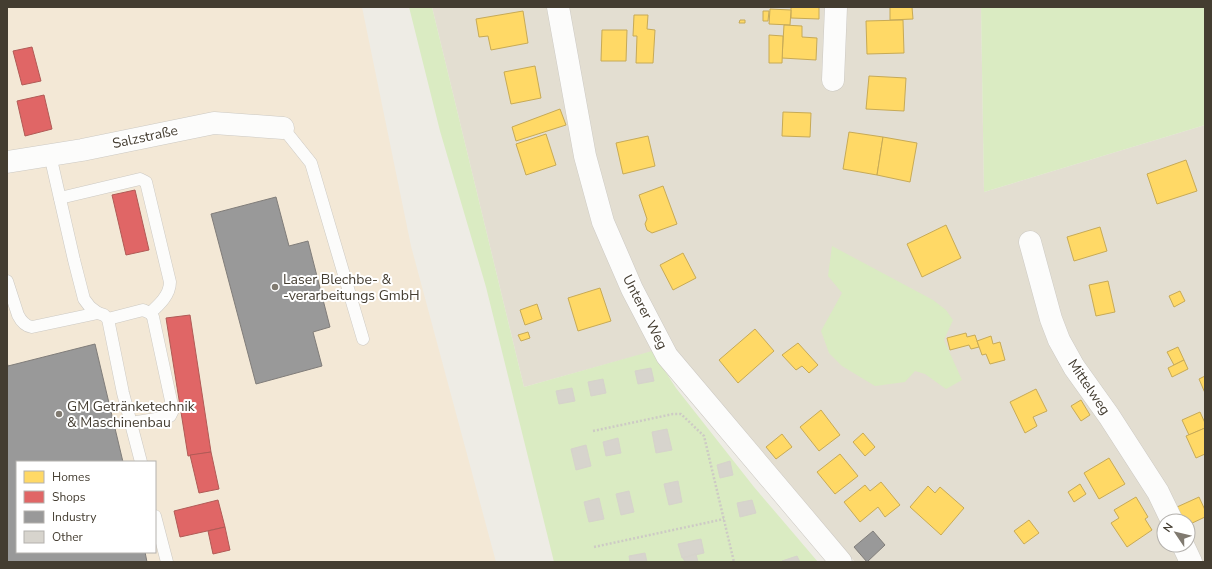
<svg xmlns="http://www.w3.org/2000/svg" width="1212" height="569" viewBox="0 0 1212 569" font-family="'Nunito Sans',sans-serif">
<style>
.residential{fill:#e3ded1;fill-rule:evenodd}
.commercial{fill:#f3e8d6;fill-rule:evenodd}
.green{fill:#daebc2}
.homes{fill:#ffd966;stroke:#c7aa56}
.shops{fill:#e06666;stroke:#b15a56}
.industry{fill:#999;stroke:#807d7a}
.building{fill:#d7d4cd;stroke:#d6d3cb}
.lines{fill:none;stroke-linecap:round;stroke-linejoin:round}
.service-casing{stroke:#ccc9c3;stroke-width:13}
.minor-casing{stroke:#ccc9c3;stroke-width:23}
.path{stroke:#cdcac5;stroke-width:2.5;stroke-dasharray:2 2;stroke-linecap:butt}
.service{stroke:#fcfcfb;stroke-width:12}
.minor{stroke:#fcfcfb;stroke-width:22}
.poi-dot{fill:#807a70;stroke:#fff;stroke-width:1.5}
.labels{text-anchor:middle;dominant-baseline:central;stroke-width:4;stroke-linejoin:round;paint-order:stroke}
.street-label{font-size:14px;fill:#443d31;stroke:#fff}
.poi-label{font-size:14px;fill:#443d31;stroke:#fff;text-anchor:start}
</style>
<rect width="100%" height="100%" fill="#eeece5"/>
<path class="residential" d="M432 7H981L984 192 1205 125V562H855L755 446 672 346 524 387ZM1164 521H1188V545H1164Z"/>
<path class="commercial" d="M7 7H362L411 246 496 562H7ZM17 462H155V552H17Z"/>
<g class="green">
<polygon points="409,7 432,7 524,387 652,351 676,388 754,487 818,562 554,562 486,287 440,131"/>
<polygon points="981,7 1205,7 1205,125 984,192"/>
<polygon points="832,246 933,300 946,310 953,320 944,340 962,380 946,389 925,374 915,371 905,382 875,386 842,366 829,353 821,331 842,293 828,276"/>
</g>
<g class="homes">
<polygon points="791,7 819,7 819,19 791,18"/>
<polygon points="890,7 912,7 913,19 890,20"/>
<polygon points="770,9 791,10 790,25 769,24"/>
<polygon points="523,11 528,43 491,50 488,36 479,37 476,19"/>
<polygon points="763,11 769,11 768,21 763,21"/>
<polygon points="634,15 648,15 647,29 655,30 653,63 636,63 637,36 633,36"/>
<polygon points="740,20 745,20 745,23 739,23"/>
<polygon points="903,20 904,53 867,54 866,21"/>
<polygon points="784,25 802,26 802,37 817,38 816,60 782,58"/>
<polygon points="602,30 627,30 626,61 601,61"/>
<polygon points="769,35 783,36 782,63 769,63"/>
<polygon points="535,66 541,98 511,104 504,72"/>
<polygon points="869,76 906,78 904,111 866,109"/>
<polygon points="560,109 566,125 516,141 512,127"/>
<polygon points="783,112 811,113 810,137 782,136"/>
<polygon points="849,132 883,137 877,175 843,169"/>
<polygon points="546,134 556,165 526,175 516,144"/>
<polygon points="648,136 655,166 623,174 616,143"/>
<polygon points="883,137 917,143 910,182 877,175"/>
<polygon points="1186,160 1197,191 1157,204 1147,174"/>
<polygon points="663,186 677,224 652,233 647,230 645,224 647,219 639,195"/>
<polygon points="946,225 961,258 922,277 907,244"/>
<polygon points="1100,227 1107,251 1074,261 1067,237"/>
<polygon points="683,253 696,278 673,290 660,265"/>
<polygon points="1108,281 1115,312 1096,316 1089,285"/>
<polygon points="600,288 611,321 578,331 568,298"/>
<polygon points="1180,291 1185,301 1174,307 1169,296"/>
<polygon points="537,304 542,319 525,325 520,310"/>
<polygon points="755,329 774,351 738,383 719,360"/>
<polygon points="528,332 530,338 521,341 518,335"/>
<polygon points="966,333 967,337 975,335 979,347 971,349 969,345 950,350 947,338"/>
<polygon points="991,336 993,344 1000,342 1005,360 990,364 986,354 982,355 977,341"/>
<polygon points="798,343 818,365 809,373 802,366 796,370 782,355"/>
<polygon points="1178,347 1184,360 1174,365 1167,352"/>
<polygon points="1184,360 1188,369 1172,377 1168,368"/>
<polygon points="1205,376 1205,393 1199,379"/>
<polygon points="1036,389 1047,411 1033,417 1037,426 1025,433 1010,402"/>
<polygon points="1081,400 1090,415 1081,421 1071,406"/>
<polygon points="821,410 840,435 819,451 800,427"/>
<polygon points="1200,412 1205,423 1205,428 1189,435 1182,420"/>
<polygon points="1205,428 1205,454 1196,458 1186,436"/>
<polygon points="863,433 875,447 865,456 853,442"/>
<polygon points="782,434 792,447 776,459 766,447"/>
<polygon points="840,454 858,476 835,494 817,472"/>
<polygon points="1109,458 1125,484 1099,499 1084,473"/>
<polygon points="881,482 900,505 885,517 878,507 860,522 844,502 865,485 870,491"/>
<polygon points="1080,484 1086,494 1074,502 1068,492"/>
<polygon points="928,486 935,493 940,487 964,508 941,535 910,507"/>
<polygon points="1136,497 1148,517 1145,519 1152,530 1127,547 1111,523 1119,518 1114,510"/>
<polygon points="1199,497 1205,510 1205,517 1188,525 1188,521 1183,521 1177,507"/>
<polygon points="1029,520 1039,533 1024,544 1014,531"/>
</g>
<g class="shops">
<polygon points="32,47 41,81 22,85 13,51"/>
<polygon points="44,95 52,129 25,136 17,101"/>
<polygon points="135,190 149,250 126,255 112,195"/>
<polygon points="190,315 211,452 188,456 166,318"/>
<polygon points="211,452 219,489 199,493 190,455"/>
<polygon points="218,500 225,527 180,537 174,511"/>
<polygon points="225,527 230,550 213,554 208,531"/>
</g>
<g class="industry">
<polygon points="276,197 289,246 308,241 330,327 313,332 322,366 256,384 211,214"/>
<polygon points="95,344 123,462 17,462 17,552 145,552 147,562 7,562 7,362 8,366"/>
<polygon points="873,531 885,545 867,562 854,547"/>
</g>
<g class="building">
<polygon points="651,368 654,381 638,384 635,371"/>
<polygon points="603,379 606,393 591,396 588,382"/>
<polygon points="572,388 575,401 559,404 556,391"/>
<polygon points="667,429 672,450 656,453 652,432"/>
<polygon points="618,438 621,453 606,456 603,442"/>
<polygon points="586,445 591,466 576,470 571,449"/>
<polygon points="730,461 733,475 720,478 717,465"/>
<polygon points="678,481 682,502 669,505 664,484"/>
<polygon points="629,491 634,512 621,515 616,494"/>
<polygon points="599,498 604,519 589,522 584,502"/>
<polygon points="752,500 756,513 740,517 737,503"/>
<polygon points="701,539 704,553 682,558 678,544"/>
<polygon points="645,553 647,562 630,562 629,556"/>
<polygon points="696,554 698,562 685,562 683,558"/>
<polygon points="797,556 800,562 782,562 782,561"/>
</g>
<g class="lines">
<defs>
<g id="service">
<polyline points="283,128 311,163 363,339"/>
<polyline points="50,155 74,260 84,299 90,307 98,313 104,315 108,319 123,393 141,462"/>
<path d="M60 198 140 179 146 182 170 282C170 295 159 305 150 313"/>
<path d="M7 281 18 315C21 321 25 326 32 327L98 313"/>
<polyline points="108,319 143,310 150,313 153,317 173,410 170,416 168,417 131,423"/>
<polyline points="155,516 167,562"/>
</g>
<g id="minor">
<polyline points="558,7 585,156 603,222 632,289 667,356 841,562"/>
<polyline points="833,80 836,7"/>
<polyline points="7,162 82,150 214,123 283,128"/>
<polyline points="1030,242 1051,319 1059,340 1074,367 1109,416 1158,492 1172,521"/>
<polyline points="1183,545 1191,562"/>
</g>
</defs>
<use href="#service" class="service-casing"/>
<use href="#minor" class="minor-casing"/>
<g class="path">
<polyline points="593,431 673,414 681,414 704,436 734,562"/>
<polyline points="594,547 724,519"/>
</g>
<use href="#service" class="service"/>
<use href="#minor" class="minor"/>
</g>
<g class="poi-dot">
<circle cx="275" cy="287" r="4"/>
<circle cx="59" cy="414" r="4"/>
</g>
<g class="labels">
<g class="street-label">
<text transform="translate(145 137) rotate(-12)">Salzstraße</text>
<text transform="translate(645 312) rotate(63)">Unterer Weg</text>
<text transform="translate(1089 387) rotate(56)">Mittelweg</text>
</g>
<g class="poi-label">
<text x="283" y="279">Laser Blechbe- &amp;<tspan x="283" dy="16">-verarbeitungs GmbH</tspan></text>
<text x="67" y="406">GM Getränketechnik<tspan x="67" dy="16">&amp; Maschinenbau</tspan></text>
</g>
</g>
<rect width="1212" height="569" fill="none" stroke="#443d31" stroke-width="16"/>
<rect x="16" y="461" width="140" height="92" fill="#ffffff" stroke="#b4b1ad"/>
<rect x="24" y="471" width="20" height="12" fill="#ffd966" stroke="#b4b1ad"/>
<text x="52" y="481" font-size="12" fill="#443d31">Homes</text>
<rect x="24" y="491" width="20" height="12" fill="#e06666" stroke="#b4b1ad"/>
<text x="52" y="501" font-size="12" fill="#443d31">Shops</text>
<rect x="24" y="511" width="20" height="12" fill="#999999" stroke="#b4b1ad"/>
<text x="52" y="521" font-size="12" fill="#443d31">Industry</text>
<rect x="24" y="531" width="20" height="12" fill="#d7d4cd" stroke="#b4b1ad"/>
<text x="52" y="541" font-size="12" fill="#443d31">Other</text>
<g transform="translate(1176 533) rotate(305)"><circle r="19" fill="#ffffff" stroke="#b4b1ad"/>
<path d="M0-3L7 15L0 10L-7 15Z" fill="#807a70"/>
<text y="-6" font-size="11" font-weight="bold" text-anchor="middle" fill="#443d31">N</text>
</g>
</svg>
